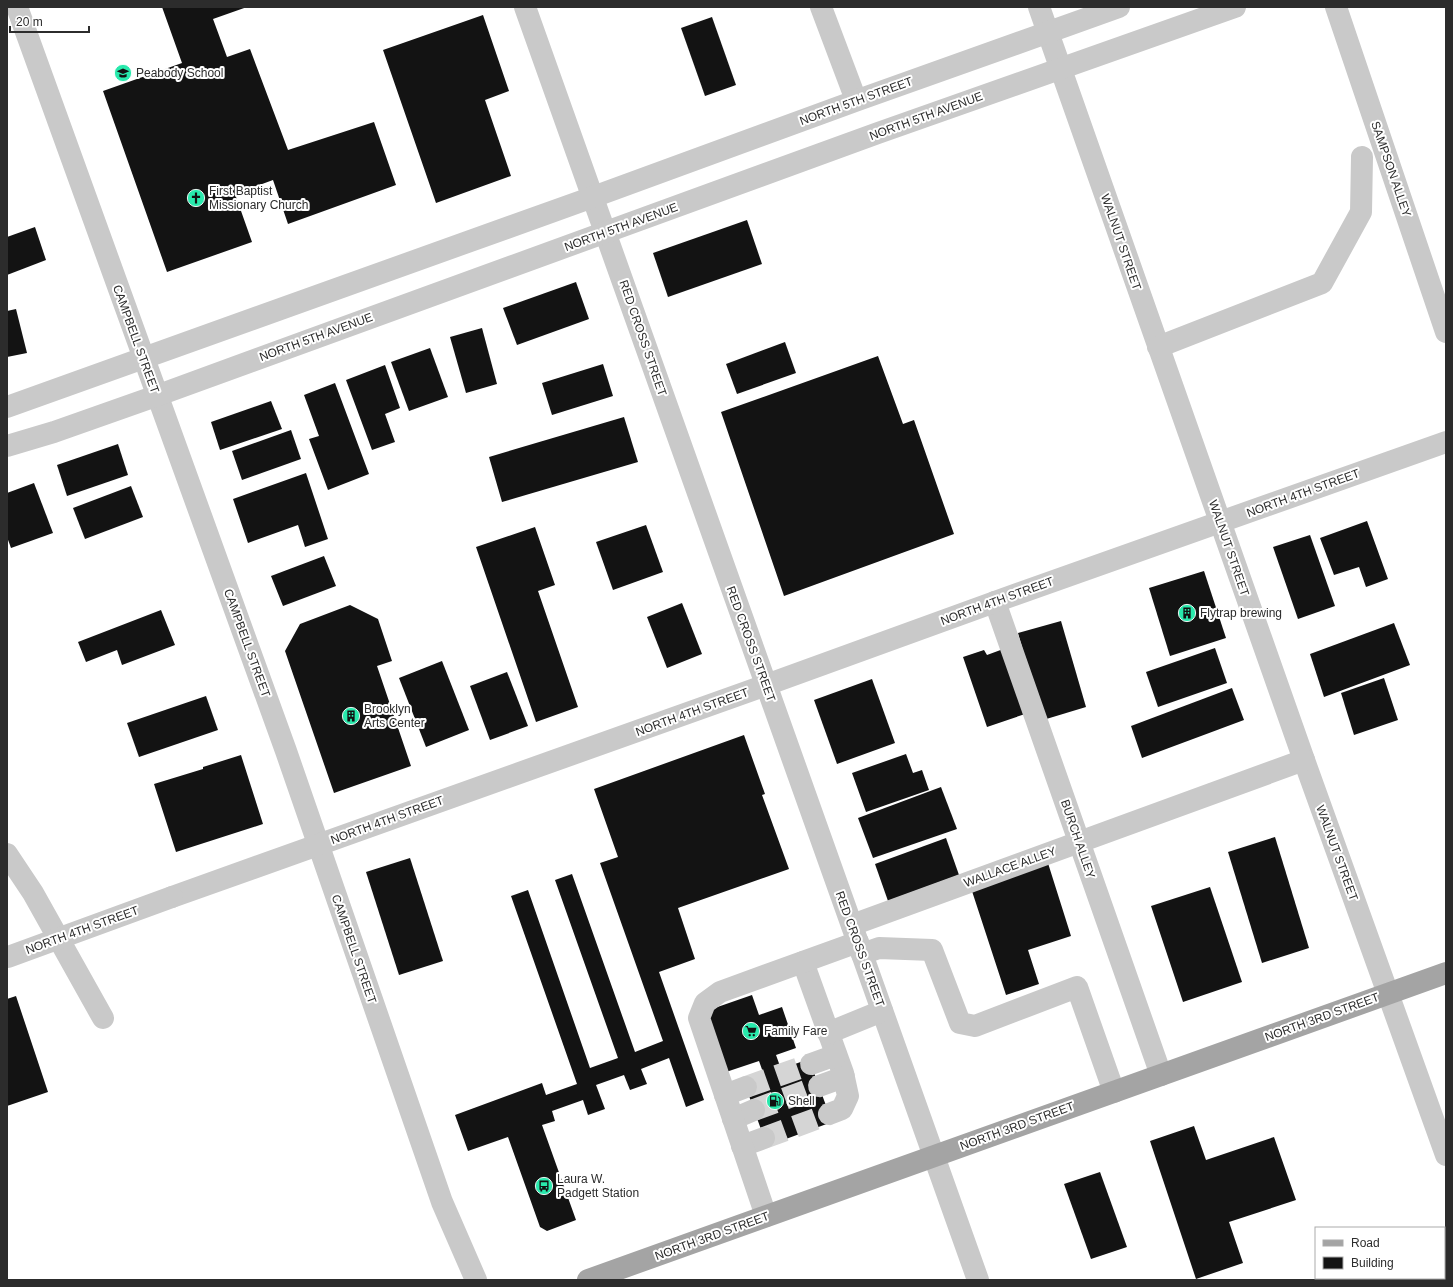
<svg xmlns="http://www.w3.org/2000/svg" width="1453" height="1287" viewBox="0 0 1453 1287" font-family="Arial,sans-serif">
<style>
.building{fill:#131313}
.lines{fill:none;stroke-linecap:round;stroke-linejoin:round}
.minor-tunnel{stroke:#d5d5d5;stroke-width:22;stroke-dasharray:22 11;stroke-linecap:butt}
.minor{stroke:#c9c9c9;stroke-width:22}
.major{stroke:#a4a4a4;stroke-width:22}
.minor-bridge{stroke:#c9c9c9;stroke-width:22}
.labels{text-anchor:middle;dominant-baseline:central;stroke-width:4;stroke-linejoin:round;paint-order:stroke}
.poi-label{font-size:12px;fill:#2c2c2c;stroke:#fff;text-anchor:start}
.street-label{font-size:12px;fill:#2c2c2c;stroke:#fff}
</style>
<rect width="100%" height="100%" fill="#fff"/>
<g class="building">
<polygon points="162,7 247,7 213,19 227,57 250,49 288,150 374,122 396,185 288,224 273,180 235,194 252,242 167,272 103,91 182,63"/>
<polygon points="483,15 509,91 485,100 511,176 436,203 383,50"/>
<polygon points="712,17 736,85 705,96 681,28"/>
<polygon points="747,220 762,264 668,297 653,253"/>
<polygon points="35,227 46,260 7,275 7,237"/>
<polygon points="576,282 589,319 517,345 503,308"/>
<polygon points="16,309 27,353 7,357 7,311"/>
<polygon points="482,328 497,384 466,393 450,337"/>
<polygon points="785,342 796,373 737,394 726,364"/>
<polygon points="430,348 448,397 409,411 391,362"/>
<polygon points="878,356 903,424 914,420 954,534 784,596 721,412"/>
<polygon points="603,364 613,396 552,415 542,383"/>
<polygon points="385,365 400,408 385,414 395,442 372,450 346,380"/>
<polygon points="335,383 369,474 328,490 309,439 319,436 304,395"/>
<polygon points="271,401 282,429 220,450 211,422"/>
<polygon points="624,417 638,462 502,502 489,457"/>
<polygon points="291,430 301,459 242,480 232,451"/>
<polygon points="118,444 128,475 67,496 57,465"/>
<polygon points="306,473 328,539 305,547 298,525 248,543 233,499"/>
<polygon points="34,483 53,533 11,548 7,537 7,493"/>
<polygon points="131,486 143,517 85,539 73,508"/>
<polygon points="1367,521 1388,579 1366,587 1359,567 1334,575 1320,538"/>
<polygon points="646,525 663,572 613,590 596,542"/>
<polygon points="535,527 555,585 538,591 578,707 536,722 476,547"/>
<polygon points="1310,535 1335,606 1298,619 1273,547"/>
<polygon points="324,556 336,586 283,606 271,576"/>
<polygon points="1204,571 1226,638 1170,656 1149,588"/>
<polygon points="682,603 702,654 667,668 647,617"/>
<polygon points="350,605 378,619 392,661 377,666 411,766 334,793 285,651 300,624"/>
<polygon points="161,610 175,645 122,665 117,650 86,662 78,642"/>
<polygon points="1061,621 1086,707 1043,720 1018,633"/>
<polygon points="1394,623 1410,665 1324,697 1310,654"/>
<polygon points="1006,648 1028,713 987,727 963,657 984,650 987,655"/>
<polygon points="1215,648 1227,683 1158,707 1146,672"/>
<polygon points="442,661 469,730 426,747 399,678"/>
<polygon points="507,672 528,726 490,740 470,686"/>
<polygon points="1384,678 1398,720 1354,735 1341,693"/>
<polygon points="872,679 895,743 837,764 814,700"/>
<polygon points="1232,688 1244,720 1142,758 1131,726"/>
<polygon points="206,696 218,730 139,757 127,723"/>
<polygon points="744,735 765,794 762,795 789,869 678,908 695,959 659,972 704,1100 686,1107 669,1058 641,1069 647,1084 630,1090 624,1075 596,1085 605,1109 588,1115 583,1100 552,1111 555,1121 542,1125 576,1220 547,1231 540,1227 508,1137 468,1151 455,1115 542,1083 546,1095 577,1084 511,896 528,890 590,1068 618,1058 555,880 572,874 635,1052 663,1041 600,863 618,857 594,789"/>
<polygon points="906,754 913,773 922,770 929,790 866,812 852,773"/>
<polygon points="241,755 263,824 176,852 154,784 203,769 203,767"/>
<polygon points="941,787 957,829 873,858 858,818"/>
<polygon points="1275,837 1309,948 1262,963 1228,852"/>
<polygon points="946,838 959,875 888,901 875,864"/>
<polygon points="410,858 443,961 399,975 366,872"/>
<polygon points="1047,860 1071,936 1028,950 1039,984 1006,995 970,885"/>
<polygon points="1210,887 1242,982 1183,1002 1151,906"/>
<polygon points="752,995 759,1015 782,1007 796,1048 776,1055 781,1069 809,1059 832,1122 767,1146 744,1082 764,1075 759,1061 726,1072 706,1011"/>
<polygon points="16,996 48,1092 7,1106 7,999"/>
<polygon points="1194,1126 1206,1160 1274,1137 1296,1200 1229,1222 1243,1263 1196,1279 1150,1141"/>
<polygon points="1100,1172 1127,1247 1091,1259 1064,1184"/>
</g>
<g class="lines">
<g class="minor-tunnel">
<polyline points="746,1087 811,1064"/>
<polyline points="754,1110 819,1086"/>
<polyline points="764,1138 829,1114"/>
</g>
<g class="minor">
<polyline points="17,7 286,751 442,1202 476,1280"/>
<polyline points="525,7 978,1280"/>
<polyline points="821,7 856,100"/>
<polyline points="1039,7 1304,760 1446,1155"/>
<polyline points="1336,7 1446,332"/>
<polyline points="1158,347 1322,283 1361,212 1362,157"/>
<polyline points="7,407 593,197 858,100 1119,7"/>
<polyline points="7,446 54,432 156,396 878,133 1235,7"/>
<polyline points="995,602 1161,1075"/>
<polyline points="7,854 33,893 103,1018"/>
<polyline points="172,897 766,685 1003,599 1446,442"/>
<polyline points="852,925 1304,760"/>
<polyline points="862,954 879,948 932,950 960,1023 975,1026 1077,987 1114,1092"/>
<polyline points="803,962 843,1073 848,1096 842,1109 829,1114"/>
<polyline points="828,1033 882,1011"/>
<polyline points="811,1064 836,1055"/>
<polyline points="819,1086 844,1077"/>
<polyline points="725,1095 746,1087"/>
<polyline points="733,1119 754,1110"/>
<polyline points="742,1146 764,1138"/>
<polyline points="766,1216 699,1018 705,1003 720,992 858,942"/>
</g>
<polyline class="major" points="588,1280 1446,973"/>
<polyline class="minor-bridge" points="8,957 172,897"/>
</g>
<defs>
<symbol id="school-disc" viewBox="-11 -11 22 22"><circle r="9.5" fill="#28e9ac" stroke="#fff"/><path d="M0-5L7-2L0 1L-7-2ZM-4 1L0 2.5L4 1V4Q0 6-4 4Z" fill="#111"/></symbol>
<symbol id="church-disc" viewBox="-11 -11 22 22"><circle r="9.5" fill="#28e9ac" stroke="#fff"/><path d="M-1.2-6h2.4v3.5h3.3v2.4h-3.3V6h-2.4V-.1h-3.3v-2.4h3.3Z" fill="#111"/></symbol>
<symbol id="building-disc" viewBox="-11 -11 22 22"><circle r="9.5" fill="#28e9ac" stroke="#fff"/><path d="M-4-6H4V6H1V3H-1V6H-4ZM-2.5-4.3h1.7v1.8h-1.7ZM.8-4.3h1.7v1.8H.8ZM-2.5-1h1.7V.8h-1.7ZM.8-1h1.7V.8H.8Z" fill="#111"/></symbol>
<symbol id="supermarket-disc" viewBox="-11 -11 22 22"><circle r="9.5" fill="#28e9ac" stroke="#fff"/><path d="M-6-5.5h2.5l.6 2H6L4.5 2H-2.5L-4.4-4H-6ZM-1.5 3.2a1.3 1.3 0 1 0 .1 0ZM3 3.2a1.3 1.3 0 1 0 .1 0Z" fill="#111"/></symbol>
<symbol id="fuel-disc" viewBox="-11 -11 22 22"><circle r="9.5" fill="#28e9ac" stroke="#fff"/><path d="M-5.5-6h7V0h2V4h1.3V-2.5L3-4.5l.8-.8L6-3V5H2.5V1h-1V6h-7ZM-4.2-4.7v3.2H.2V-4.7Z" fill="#111"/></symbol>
<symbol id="bus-disc" viewBox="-11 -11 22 22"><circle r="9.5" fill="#28e9ac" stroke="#fff"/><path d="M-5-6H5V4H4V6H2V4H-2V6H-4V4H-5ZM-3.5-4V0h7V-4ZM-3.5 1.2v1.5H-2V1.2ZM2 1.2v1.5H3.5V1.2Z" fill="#111"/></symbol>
</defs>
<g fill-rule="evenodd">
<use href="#school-disc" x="113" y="63" width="20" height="20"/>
<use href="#church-disc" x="186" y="188" width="20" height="20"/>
<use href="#building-disc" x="1177" y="603" width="20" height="20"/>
<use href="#building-disc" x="341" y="706" width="20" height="20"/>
<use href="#supermarket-disc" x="741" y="1021" width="20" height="20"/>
<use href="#fuel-disc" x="765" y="1091" width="20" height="20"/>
<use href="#bus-disc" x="534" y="1176" width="20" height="20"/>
</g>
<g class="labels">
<g class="poi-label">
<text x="136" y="73">Peabody School</text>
<text x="209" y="191">First Baptist<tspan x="209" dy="14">Missionary Church</tspan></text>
<text x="1200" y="613">Flytrap brewing</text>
<text x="364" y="709">Brooklyn<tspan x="364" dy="14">Arts Center</tspan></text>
<text x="764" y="1031">Family Fare</text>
<text x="788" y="1101">Shell</text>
<text x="557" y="1179">Laura W.<tspan x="557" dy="14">Padgett Station</tspan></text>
</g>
<g class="street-label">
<text transform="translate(856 101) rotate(-20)">NORTH 5TH STREET</text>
<text transform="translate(926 116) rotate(-20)">NORTH 5TH AVENUE</text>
<text transform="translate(1391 169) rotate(71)">SAMPSON ALLEY</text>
<text transform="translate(621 227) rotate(-20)">NORTH 5TH AVENUE</text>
<text transform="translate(1121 242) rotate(71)">WALNUT STREET</text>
<text transform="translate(316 337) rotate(-20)">NORTH 5TH AVENUE</text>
<text transform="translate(643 338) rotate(71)">RED CROSS STREET</text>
<text transform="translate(136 339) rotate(70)">CAMPBELL STREET</text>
<text transform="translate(1303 493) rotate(-20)">NORTH 4TH STREET</text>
<text transform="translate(1229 548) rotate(71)">WALNUT STREET</text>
<text transform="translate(997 601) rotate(-20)">NORTH 4TH STREET</text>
<text transform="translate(247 643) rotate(70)">CAMPBELL STREET</text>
<text transform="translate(751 644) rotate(70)">RED CROSS STREET</text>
<text transform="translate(692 712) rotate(-20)">NORTH 4TH STREET</text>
<text transform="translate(387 820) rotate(-20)">NORTH 4TH STREET</text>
<text transform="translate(1078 839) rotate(71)">BURCH ALLEY</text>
<text transform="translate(1337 853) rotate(70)">WALNUT STREET</text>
<text transform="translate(1010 867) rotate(-20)">WALLACE ALLEY</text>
<text transform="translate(82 930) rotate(-20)">NORTH 4TH STREET</text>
<text transform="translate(354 949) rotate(71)">CAMPBELL STREET</text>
<text transform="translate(860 949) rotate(70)">RED CROSS STREET</text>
<text transform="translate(1322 1017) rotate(-20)">NORTH 3RD STREET</text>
<text transform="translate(1017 1126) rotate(-20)">NORTH 3RD STREET</text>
<text transform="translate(712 1236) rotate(-20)">NORTH 3RD STREET</text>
</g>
</g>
<rect width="1453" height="1287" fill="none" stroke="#2c2c2c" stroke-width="16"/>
<rect x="1315" y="1227" width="130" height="52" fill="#ffffff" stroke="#ababab"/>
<rect x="1323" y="1240" width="20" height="6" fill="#a4a4a4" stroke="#ababab"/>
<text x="1351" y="1247" font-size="12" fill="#2c2c2c">Road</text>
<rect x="1323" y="1257" width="20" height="12" fill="#131313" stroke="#ababab"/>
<text x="1351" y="1267" font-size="12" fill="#2c2c2c">Building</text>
<path d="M10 26v6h79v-6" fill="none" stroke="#2c2c2c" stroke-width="2"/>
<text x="16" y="26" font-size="12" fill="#2c2c2c" stroke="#ffffff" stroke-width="3" paint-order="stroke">20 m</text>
</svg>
